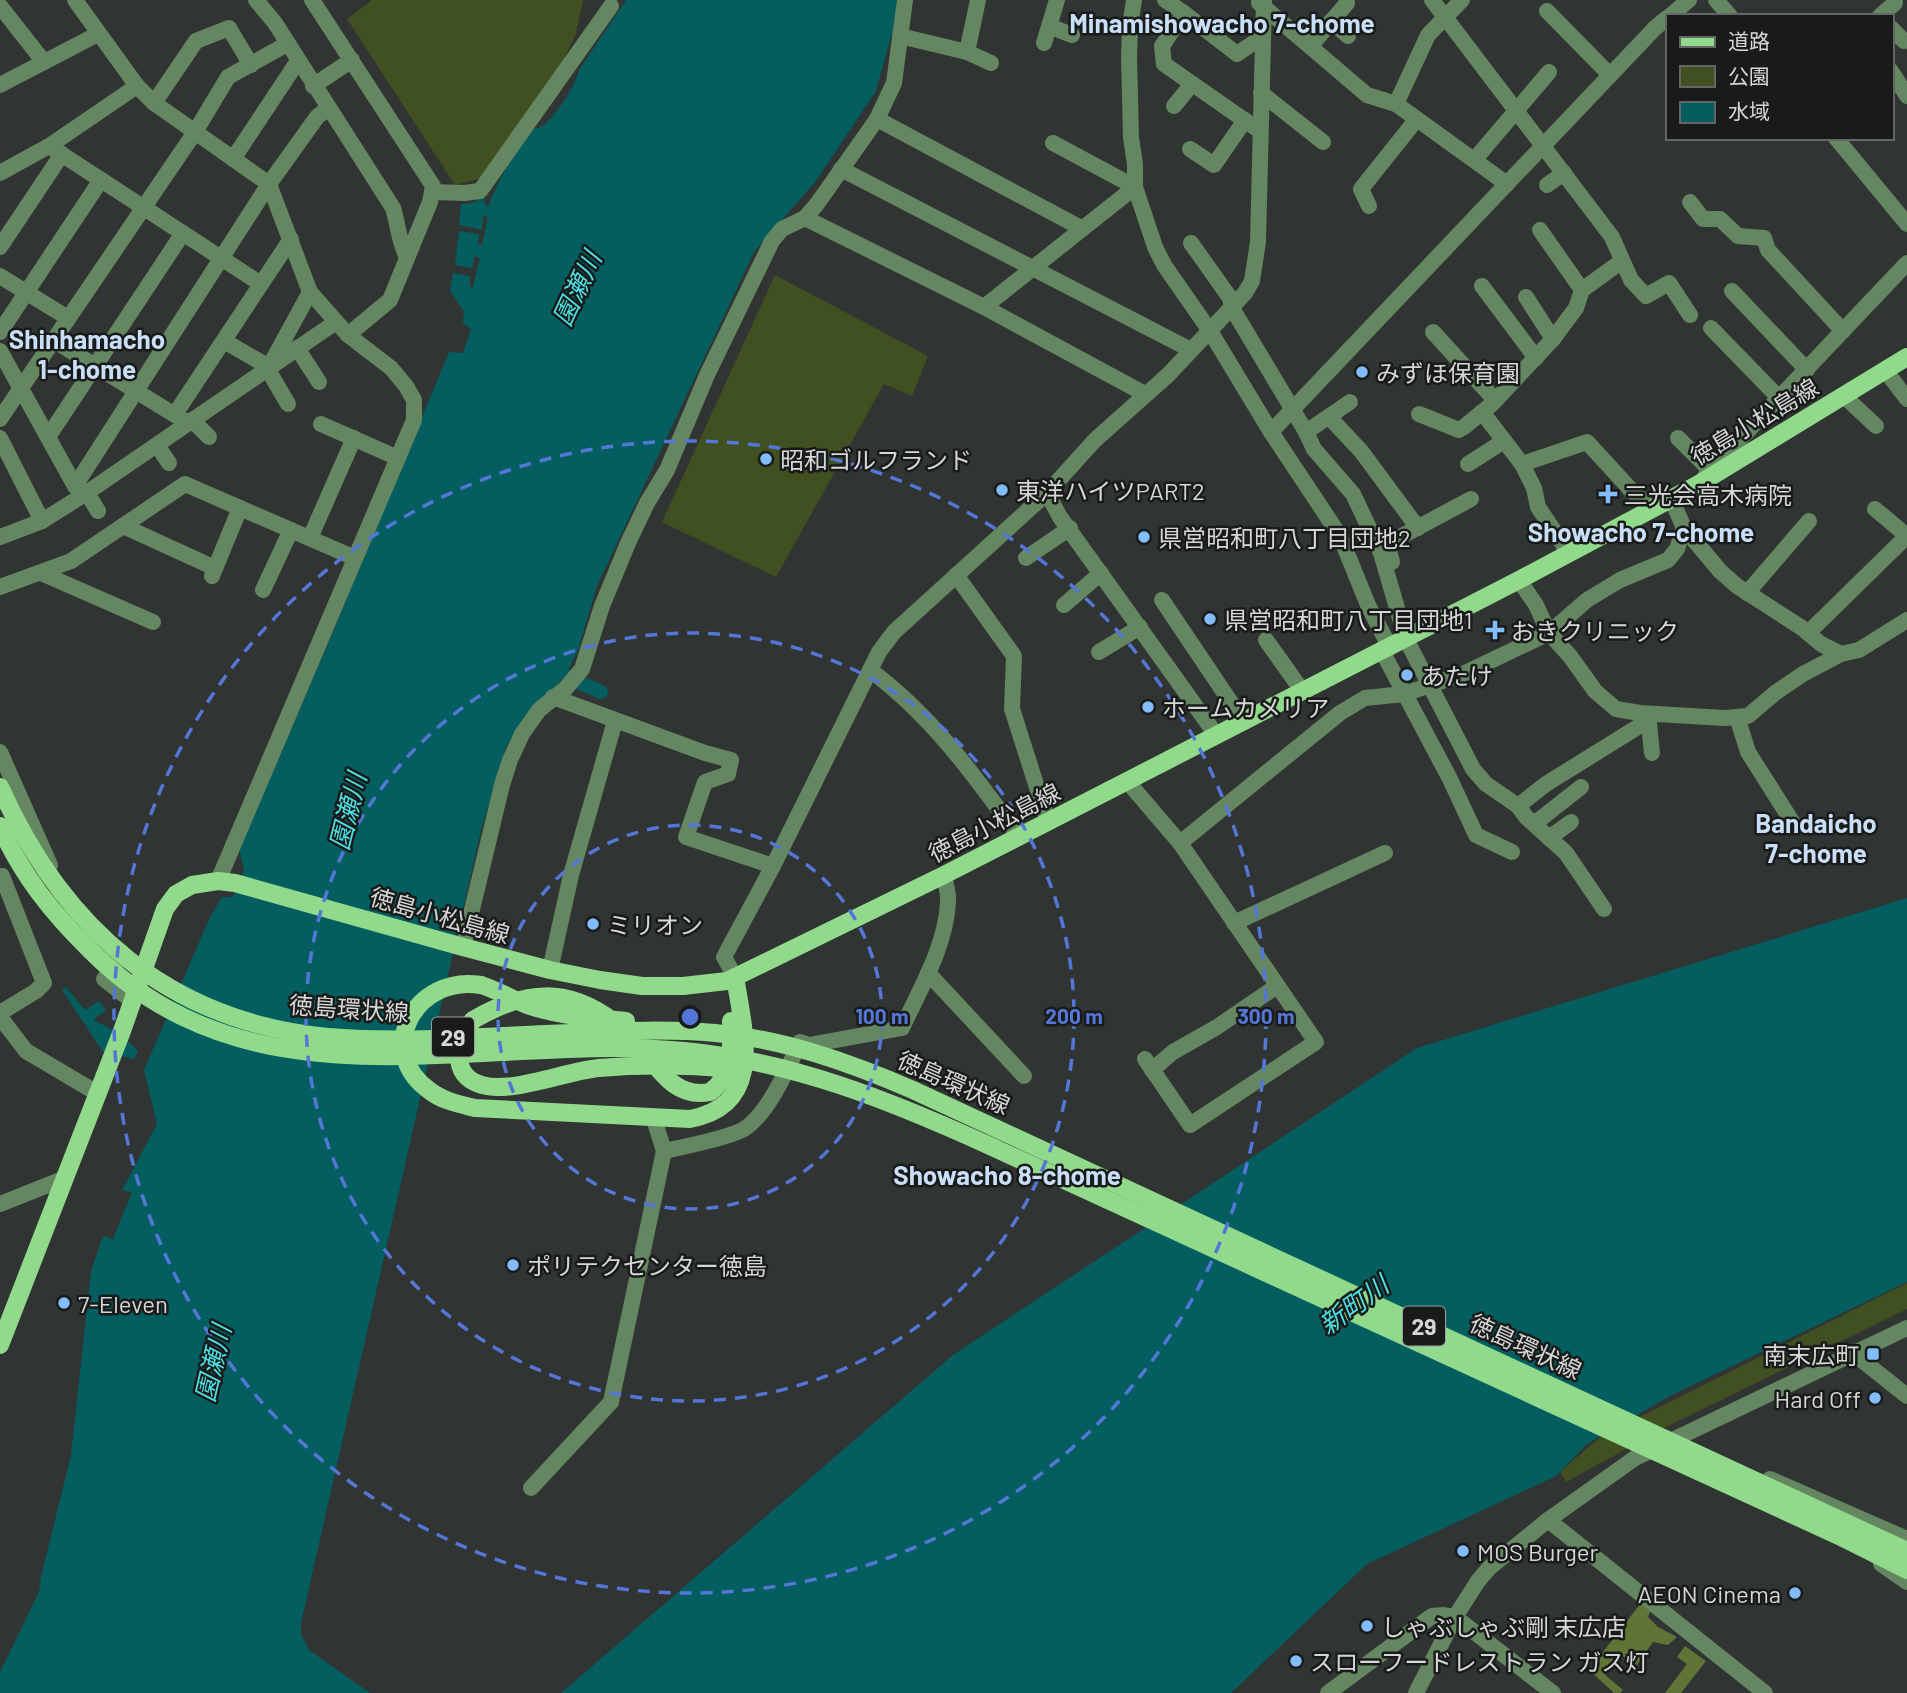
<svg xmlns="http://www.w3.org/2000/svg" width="1907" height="1693" viewBox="0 0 1907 1693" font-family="Barlow,'Noto Sans JP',sans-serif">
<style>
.green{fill:#415021}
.forest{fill:#607436}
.water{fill:#045e60}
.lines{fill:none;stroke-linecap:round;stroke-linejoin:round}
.canal{stroke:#045e60;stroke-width:14}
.minor{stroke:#648661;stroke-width:16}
.major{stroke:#92da8b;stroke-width:18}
.major-bridge{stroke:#92da8b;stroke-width:18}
.ring{fill:none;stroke:#5477d7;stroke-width:3.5;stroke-dasharray:12 9}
.poi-dot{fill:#82bcfa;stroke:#191b1a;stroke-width:2.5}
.labels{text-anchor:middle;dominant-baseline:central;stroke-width:5;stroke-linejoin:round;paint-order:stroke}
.shield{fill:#191b1a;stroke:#9d9f9e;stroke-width:2}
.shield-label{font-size:23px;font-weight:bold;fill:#d5d7d6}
.poi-label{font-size:24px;fill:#d5d7d6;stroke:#191b1a;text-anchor:start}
.street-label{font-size:24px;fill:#d5d7d6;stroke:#191b1a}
.neighbourhood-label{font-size:26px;font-weight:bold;fill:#c9dff7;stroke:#191b1a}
.water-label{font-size:26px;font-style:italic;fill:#4ddfe2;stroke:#191b1a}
.centre{fill:#5477d7;stroke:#191b1a;stroke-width:3.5}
.ring-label{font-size:21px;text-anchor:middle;font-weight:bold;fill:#5477d7;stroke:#191b1a;stroke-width:5;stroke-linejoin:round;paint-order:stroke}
</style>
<rect width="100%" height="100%" fill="#303432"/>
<g class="green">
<polygon points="372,0 583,0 576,34 549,89 482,178 455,185 347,19"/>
<polygon points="775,275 928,356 912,396 884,384 776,577 662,522"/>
<polygon points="1907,1283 1907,1309 1668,1426 1566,1482 1560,1472 1600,1437"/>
</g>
<g class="forest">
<polygon points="1641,1603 1651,1610 1648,1617 1658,1627 1677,1637 1668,1645 1653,1642 1637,1665 1621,1655 1605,1675 1623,1690 1620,1693 1614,1693 1589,1670"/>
<polygon points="1685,1646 1706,1661 1681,1693 1665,1693 1687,1664 1677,1657"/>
</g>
<g class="water">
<path d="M626 0H897L894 26 876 91 816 181 754 252 597 586 578 650 570 667 557 685 529 711 506 747 481 830 301 1623V1634L309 1650 370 1693H0V1672L39 1592 41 1577 71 1455 91 1271 103 1236 113 1239 132 1192 122 1190 157 1124 144 1070 210 917 222 897H233L244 870 239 849 333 632 449 352 463 353 471 329 463 323 464 312 450 290 453 273 470 276V287H473L480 258 475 256 472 268 455 265 459 231 479 234 478 244 482 245 488 217 483 216 482 230 459 225 461 204 473 203 484 195 485 205 489 206C492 192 520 140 531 131 535 128 541 128 545 124 558 112 575 87 579 70Z"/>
<polygon points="1907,898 1907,1282 1670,1396 1587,1444 1556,1476 1367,1564 1231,1693 561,1693 953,1355 1417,1048"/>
<path d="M66 987 85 1010 99 1001 106 1010 93 1020C110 1027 126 1038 138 1051L134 1059 103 1052 62 990Z"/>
</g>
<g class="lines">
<polyline class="canal" points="565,676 601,692"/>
<g class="minor">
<polyline points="75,0 137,86 154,103 269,184 310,292 348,335 391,368 406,386 414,400 414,420 218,881"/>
<path d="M256 0 275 23 393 208C398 224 399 243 407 257"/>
<polyline points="312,0 433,186 430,202 390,300 348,335"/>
<polyline points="1134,0 1130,26 1129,56 1131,137 1135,165 1135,187 1155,247 1164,265 1210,331 1271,432 1340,536 1368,605 1390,648"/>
<polyline points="1165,0 1184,13"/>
<polyline points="1432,0 1612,237 1631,280 1646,296 1669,283 1690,315"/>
<polyline points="1716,0 1730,16"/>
<polyline points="1259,3 1367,95 1396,104 1507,184"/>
<polyline points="0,6 44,62"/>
<polyline points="1547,11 1610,75"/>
<polyline points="1670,16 1689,0"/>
<polyline points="1880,16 1895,3"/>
<polyline points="1331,21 1348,36"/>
<polyline points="1049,26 1072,35"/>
<polyline points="1891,28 1904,41"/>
<polyline points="1301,31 1314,42 1347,3"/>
<polyline points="900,36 967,52 978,0"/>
<polyline points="1044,43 1057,0"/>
<polyline points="967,52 991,63"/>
<polyline points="1891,71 1907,96"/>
<polyline points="0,85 98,34"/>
<polyline points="313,86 352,60"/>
<polyline points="1261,93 1323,142"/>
<polyline points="154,103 196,41 229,28 251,65"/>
<polyline points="1396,104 1428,35 1462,0"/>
<polyline points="1174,106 1192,84"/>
<polyline points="877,119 1081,228"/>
<polyline points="1260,131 1164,64 1162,46 1184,13 1237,54 1262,37"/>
<polyline points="1836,138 1907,224"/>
<polyline points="49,146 261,284"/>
<polyline points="1190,149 1214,165 1245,120"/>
<polyline points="233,159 298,61"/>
<polyline points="1475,159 1549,72"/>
<polyline points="841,169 1191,350"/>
<polyline points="0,173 49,146 137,86"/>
<polyline points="1547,185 1564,173"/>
<polyline points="432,192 464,193 480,191 611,6"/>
<polyline points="1690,202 1703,219 1720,219 1738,236 1764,238 1768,250 1843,331"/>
<polyline points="1369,206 1361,189 1416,120"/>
<polyline points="805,218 984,307 1145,394"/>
<polyline points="1540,230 1582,290"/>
<polyline points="1191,243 1230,298 1232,308 1306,432 1314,449 1353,494 1381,553 1406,639 1473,769 1486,784 1518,806 1526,817 1566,853 1604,909"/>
<polyline points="0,247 62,154"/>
<polyline points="0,276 68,318"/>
<polyline points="1482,286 1536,358"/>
<polyline points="1732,291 1807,370"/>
<polyline points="1526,297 1553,339"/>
<polyline points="984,307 1135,187 1053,143"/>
<polyline points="1711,328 1780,399"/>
<polyline points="0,332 101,180"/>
<polyline points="1433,332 1495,400"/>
<polyline points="53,340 183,420"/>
<polyline points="224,341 269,367 310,292"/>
<polyline points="297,348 319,382"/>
<polyline points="0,351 75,486 80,490"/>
<polyline points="267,368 288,404"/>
<polyline points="1885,370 1907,399"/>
<polyline points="1844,396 1876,426"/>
<polyline points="1482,412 1522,464 1587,442 1632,491 1652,509"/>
<polyline points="175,414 291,239"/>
<polyline points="1419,414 1459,430 1464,427 1492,404 1553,339 1576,308 1582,290 1622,261"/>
<polyline points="1329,417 1361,451 1418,528"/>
<polyline points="0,419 195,132 228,77 287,44"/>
<polyline points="192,420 209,437"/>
<polyline points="321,424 398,458"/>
<polyline points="1271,432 1655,28 1667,18"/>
<polyline points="1306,432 1350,402"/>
<polyline points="48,437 183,233"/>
<polyline points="0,438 42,521"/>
<polyline points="1678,438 1711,471"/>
<polyline points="157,445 169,463"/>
<polyline points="1468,464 1504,441"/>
<polyline points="1522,464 1534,488 1538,507 1569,553"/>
<polyline points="1706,475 1907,263"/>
<polyline points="75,486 269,184 317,117 328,108"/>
<polyline points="87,493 98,511"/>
<polyline points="1047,493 1060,517 1217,736"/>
<polyline points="1671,498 1684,528 1720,571 1737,586 1802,628 1821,644 1841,654"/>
<polyline points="1875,509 1907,536"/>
<polyline points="123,526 215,568"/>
<polyline points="0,537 42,521 85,494 336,322"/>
<polyline points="310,538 354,438"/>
<polyline points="1026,558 1070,528"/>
<polyline points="1392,562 1387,544 1471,499"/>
<polyline points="41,573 153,622"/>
<polyline points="956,575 1014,656 1012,709 1048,822"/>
<polyline points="212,576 240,508"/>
<polyline points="1519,580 1536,605 1549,633 1570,656 1595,691 1616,709 1640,713 1724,718 1748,716 1775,693 1803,674 1841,654 1859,650 1907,620"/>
<polyline points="0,587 71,561 185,484 355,558"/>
<polyline points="263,590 291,530"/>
<polyline points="1747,593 1809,521"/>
<polyline points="1162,600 1244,722"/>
<polyline points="1064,605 1101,573"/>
<polyline points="1808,633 1907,536"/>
<polyline points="1266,640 1303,692"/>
<polyline points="1382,651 1450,779 1476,835 1512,852"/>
<polyline points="1099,652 1140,627"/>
<path d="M870 670C932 716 974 775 1019 837"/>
<polyline points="553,697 705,753 731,760 728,774 705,782 686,837 773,866"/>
<polyline points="1648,714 1652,753"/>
<polyline points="1737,717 1748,752 1793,823"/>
<polyline points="0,752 50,865"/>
<polyline points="1127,781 1180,843 1316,1042 1190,1125 1145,1059"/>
<polyline points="1518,806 1546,784 1649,720"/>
<polyline points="1534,824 1581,787"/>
<polyline points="1549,838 1571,822"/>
<polyline points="1180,843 1340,713 1365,698 1404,694 1463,674 1549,633 1587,600 1620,580 1668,560 1677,549 1684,528"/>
<polyline points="0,876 2,876 44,983 36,991 0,1013"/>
<polyline points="1234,923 1385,853"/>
<polyline points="463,947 502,785 510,760 522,734 539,710 566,688 582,669 602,606 628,543 647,503 667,470 707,375 772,241 782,229 805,218 817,204 877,119 894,83 905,0"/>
<polyline points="113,957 116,963 104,979 132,1001"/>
<polyline points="550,970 571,875 615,721"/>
<polyline points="928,973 1024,1076"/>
<polyline points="735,977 724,957 773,866 879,652 894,632 1047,493 1095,440 1168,375 1245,293 1252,281 1258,242 1264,0"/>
<polyline points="0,1017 26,1051 97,1093"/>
<polyline points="1152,1070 1173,1052 1217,1027 1277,986"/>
<path d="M654 1119 664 1151C683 1147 729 1138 744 1129 768 1114 788 1068 800 1042L809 1045 902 1028C920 989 946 946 948 902 949 893 945 883 944 875"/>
<polyline points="0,1204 63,1179"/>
<polyline points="1853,1353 1907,1396"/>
<polyline points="1770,1479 1907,1539"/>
<polyline points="531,1488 611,1402 664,1151"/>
<polyline points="1548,1520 1765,1693"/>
<polyline points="1881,1564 1907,1582"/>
<polyline points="1328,1693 1432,1616 1444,1615 1455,1617 1553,1693"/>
<polyline points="1416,1693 1455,1617 1478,1581 1489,1568 1548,1520 1635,1458 1907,1328"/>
</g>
<g class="major">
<path d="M481 985C414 974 374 1052 430 1091 443 1101 459 1104 475 1108L690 1119C765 1105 744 1033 735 977"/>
<path d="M473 1020C523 991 567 985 615 1023"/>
<path d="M647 1055C664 1077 680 1098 710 1092 733 1076 732 1046 731 1021"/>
<polyline points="0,1345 122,1031 165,909 176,894 192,885 218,881 235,883 463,947 550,970 600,980 642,986 683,986 727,981 944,875 1519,580 1697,485 1907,357"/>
</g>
<g class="major-bridge">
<path d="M0 787C63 929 170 1022 328 1037 400 1043 474 1037 546 1034 602 1032 659 1028 715 1033 784 1039 851 1063 913 1090L1907 1551"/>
<path d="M0 826C22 875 52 913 90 950 256 1117 479 1032 684 1051 792 1061 891 1101 988 1145L1839 1536 1907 1570"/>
<path d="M481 985C497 990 512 999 527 1005 559 1016 593 1018 626 1021"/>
<path d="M473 1020C457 1042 449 1076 482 1085 511 1094 566 1071 599 1068 644 1064 689 1065 734 1069"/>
</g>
</g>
<g class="ring">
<circle cx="690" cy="1017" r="192"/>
<circle cx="690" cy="1017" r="384"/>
<circle cx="690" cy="1017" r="576"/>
</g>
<g class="poi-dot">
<circle cx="1362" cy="372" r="7"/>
<circle cx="766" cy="459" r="7"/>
<circle cx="1002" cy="490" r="7"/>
<path d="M1604.5 483.5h7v7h7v7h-7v7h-7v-7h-7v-7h7z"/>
<circle cx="1144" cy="537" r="7"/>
<circle cx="1210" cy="619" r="7"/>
<path d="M1491.5 619.5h7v7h7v7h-7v7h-7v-7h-7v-7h7z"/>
<circle cx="1407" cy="675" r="7"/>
<circle cx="1148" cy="707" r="7"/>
<circle cx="593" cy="924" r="7"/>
<circle cx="513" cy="1265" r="7"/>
<circle cx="64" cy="1303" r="7"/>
<rect x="1866" y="1347" width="14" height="14" rx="3.5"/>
<circle cx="1875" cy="1398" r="7"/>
<circle cx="1463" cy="1551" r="7"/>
<circle cx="1795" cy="1593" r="7"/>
<circle cx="1367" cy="1626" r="7"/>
<circle cx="1296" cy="1661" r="7"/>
</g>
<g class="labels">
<g class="shield">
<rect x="432" y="1017.5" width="42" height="39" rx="5"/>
<rect x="1403" y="1306.5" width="42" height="39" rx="5"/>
</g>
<g class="shield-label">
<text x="453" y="1037">29</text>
<text x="1424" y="1326">29</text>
</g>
<g class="poi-label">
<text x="1376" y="372">みずほ保育園</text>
<text x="780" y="459">昭和ゴルフランド</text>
<text x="1016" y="490">東洋ハイツPART2</text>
<text x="1624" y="494">三光会高木病院</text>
<text x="1158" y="537">県営昭和町八丁目団地2</text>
<text x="1224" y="619">県営昭和町八丁目団地1</text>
<text x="1511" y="630">おきクリニック</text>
<text x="1421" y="675">あたけ</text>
<text x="1162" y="707">ホームカメリア</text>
<text x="607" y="924">ミリオン</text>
<text x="527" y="1265">ポリテクセンター徳島</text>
<text x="78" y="1303">7-Eleven</text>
<text x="1859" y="1354" text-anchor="end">南末広町</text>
<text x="1861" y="1398" text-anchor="end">Hard Off</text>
<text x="1477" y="1551">MOS Burger</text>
<text x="1781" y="1593" text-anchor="end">AEON Cinema</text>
<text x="1381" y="1626">しゃぶしゃぶ剛 末広店</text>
<text x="1310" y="1661">スローフードレストラン ガス灯</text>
</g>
<g class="street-label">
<text transform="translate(1754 421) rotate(-31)">徳島小松島線</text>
<text transform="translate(994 822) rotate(-27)">徳島小松島線</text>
<text transform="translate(440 915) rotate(16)">徳島小松島線</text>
<text transform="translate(349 1008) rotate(4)">徳島環状線</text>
<text transform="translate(954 1082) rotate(24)">徳島環状線</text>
<text transform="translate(1526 1346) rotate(25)">徳島環状線</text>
</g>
<g class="neighbourhood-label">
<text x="1222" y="22">Minamishowacho 7-chome</text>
<text x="87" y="338">Shinhamacho<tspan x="87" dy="30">1-chome</tspan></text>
<text x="1641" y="531">Showacho 7-chome</text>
<text x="1816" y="822">Bandaicho<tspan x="1816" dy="30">7-chome</tspan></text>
<text x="1007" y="1174">Showacho 8-chome</text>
</g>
<g class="water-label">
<text transform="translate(576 288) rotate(-65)">園瀬川</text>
<text transform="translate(347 811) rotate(-76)">園瀬川</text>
<text transform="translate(1353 1304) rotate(-36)">新町川</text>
<text transform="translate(212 1363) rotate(-77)">園瀬川</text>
</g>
</g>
<circle cx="690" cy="1017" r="10" class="centre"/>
<g class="ring-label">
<text x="882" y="1024">100 m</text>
<text x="1074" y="1024">200 m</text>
<text x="1266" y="1024">300 m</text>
</g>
<rect x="1666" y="14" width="228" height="126" fill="#191b1a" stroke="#646665" stroke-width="2"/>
<rect x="1680" y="37" width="35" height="10" fill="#92da8b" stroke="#646665" stroke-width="2"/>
<text x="1728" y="49" font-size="21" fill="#d5d7d6">道路</text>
<rect x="1680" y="66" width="35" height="21" fill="#415021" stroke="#646665" stroke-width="2"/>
<text x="1728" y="84" font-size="21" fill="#d5d7d6">公園</text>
<rect x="1680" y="102" width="35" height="21" fill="#045e60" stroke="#646665" stroke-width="2"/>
<text x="1728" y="119" font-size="21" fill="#d5d7d6">水域</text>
</svg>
